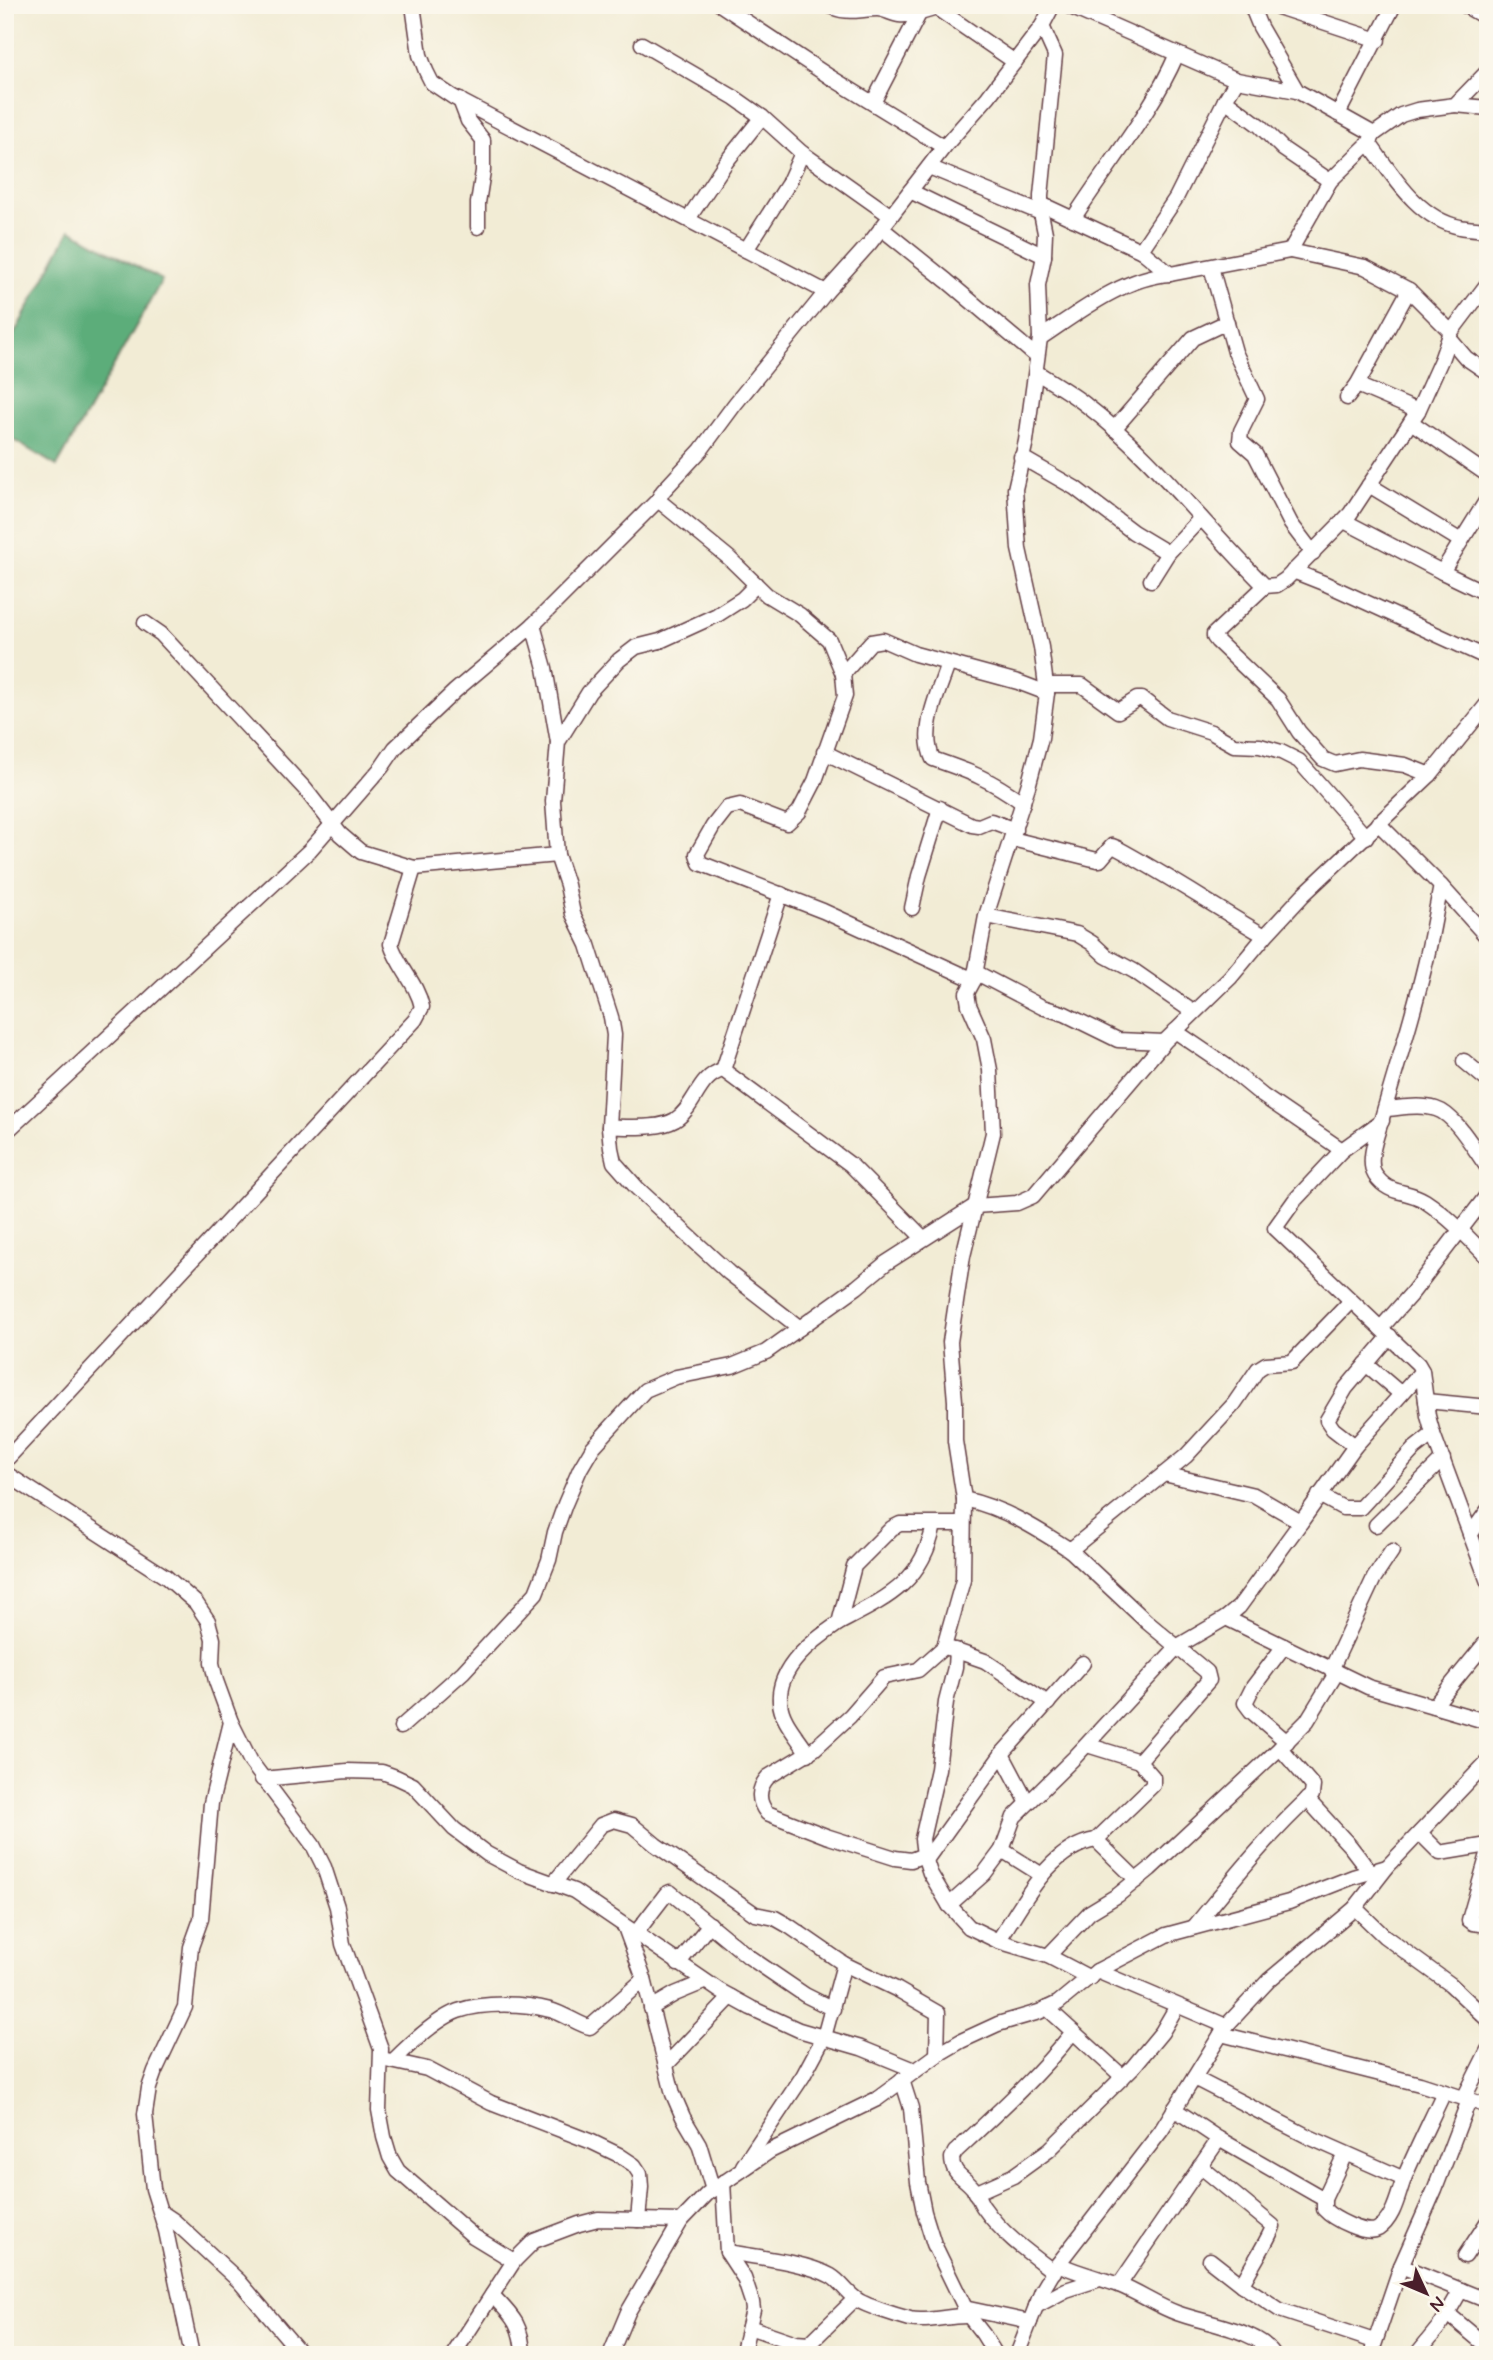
<svg xmlns="http://www.w3.org/2000/svg" width="1493" height="2360" viewBox="0 0 1493 2360" font-family="Mynerve,sans-serif">
<style>
.forest{fill:#5cad7a;stroke:#536652;stroke-width:2}
.lines{fill:none;stroke-linecap:round;stroke-linejoin:round}
.minor-casing{stroke:#633e44;stroke-width:17}
.minor{stroke:#fff;stroke-width:14}
</style>
<rect width="100%" height="100%" fill="#fbf7ec"/>
<filter id="ink" filterUnits="userSpaceOnUse"><feTurbulence type="fractalNoise" baseFrequency=".0143" numOctaves="2"/><feDisplacementMap in="SourceGraphic" scale="14" xChannelSelector="R" yChannelSelector="G"/><feConvolveMatrix kernelMatrix="1 2 1 2 8 2 1 2 1" color-interpolation-filters="sRGB"/></filter>
<filter id="wash" filterUnits="userSpaceOnUse"><feTurbulence type="fractalNoise" baseFrequency=".00686" numOctaves="4" result="noise"/><feDisplacementMap in="SourceGraphic" scale="28" xChannelSelector="R" yChannelSelector="G"/><feGaussianBlur stdDeviation="1.57" result="paint"/><feColorMatrix in="noise" values="0 0 0 0 0 0 0 0 0 0 0 0 0 0 0 0 0 1.4 0 .05"/><feComposite in="paint" operator="in"/></filter>
<g filter="url(#wash)">
<rect width="100%" height="100%" fill="#f2ecd5"/>
<polygon class="forest" points="70,230 162,280 57,466 5,435 5,351"/>
</g>
<g filter="url(#ink)">
<g class="lines">
<defs>
<g id="minor">
<polyline points="413,5 420,55 426,71 432,83 453,97 826,292"/>
<polyline points="721,5 830,77 944,147"/>
<path d="M829 5C845 15 860 9 877 9 885 9 891 14 899 15 912 16 924 12 936 8"/>
<polyline points="932,5 1015,62"/>
<polyline points="1066,5 1237,80 1297,91 1374,134"/>
<polyline points="1251,5 1260,27 1297,91"/>
<polyline points="1464,5 1488,19"/>
<polyline points="1278,7 1378,40"/>
<path d="M1042 26 1055 55 1041 196V213L1045 233 1044 256 1038 285 1040 338 1026 441 1015 489 1019 549 1041 647 1047 693 1041 738 1029 783 986 916 974 980 967 993 969 1005 984 1039 990 1070 993 1133 963 1256 950 1342 955 1401V1441L964 1499C1004 1508 1036 1528 1070 1550L1186 1456 1234 1404 1258 1369 1266 1364 1292 1362 1351 1301"/>
<polyline points="642,44 735,98 762,117 802,153 891,216"/>
<polyline points="1237,80 1225,100 1260,126 1283,149 1330,181"/>
<polyline points="460,100 468,121 483,140 483,171 478,203 478,227"/>
<polyline points="873,103 919,14"/>
<polyline points="1455,105 1488,108"/>
<polyline points="1338,114 1394,5"/>
<path d="M1369 143C1392 174 1418 219 1460 227 1469 229 1479 229 1488 230"/>
<polyline points="929,167 1041,213"/>
<polyline points="910,191 1044,256"/>
<polyline points="1041,204 1142,251"/>
<polyline points="688,219 726,162 762,117"/>
<path d="M1073 219C1108 164 1151 114 1177 54"/>
<polyline points="881,228 947,281 1036,356"/>
<polyline points="746,250 788,184 802,153"/>
<polyline points="1290,251 1365,267 1409,290 1451,332"/>
<polyline points="1211,267 1235,352 1257,399 1241,431 1240,441 1255,454 1291,524 1313,553"/>
<polyline points="1170,274 1142,251 1143,247 1176,198 1225,100"/>
<path d="M1040 338C1078 313 1123 277 1170 274L1290 251 1330 181 1369 143 1374 134 1401 115 1417 110 1455 105 1488 71"/>
<polyline points="1449,338 1466,358 1488,373"/>
<path d="M1036 372C1053 383 1071 393 1086 405 1152 455 1206 528 1265 586L1277 585 1286 579 1350 514 1418 411 1441 360 1451 332 1488 283"/>
<polyline points="1357,385 1418,411"/>
<polyline points="1347,398 1357,385 1409,290"/>
<polyline points="1411,422 1488,475"/>
<polyline points="1114,429 1193,338 1227,322"/>
<polyline points="1021,457 1075,488 1133,532 1168,553"/>
<polyline points="1369,485 1461,541"/>
<polyline points="1488,498 1442,572 1488,594"/>
<polyline points="1344,521 1442,572"/>
<polyline points="1293,571 1326,584 1488,658"/>
<polyline points="1151,580 1168,553 1201,518"/>
<polyline points="755,583 752,589 742,599 717,615 660,641 636,647 619,660 589,692 558,742 553,801 557,855 567,885 573,914 588,945 611,1017 614,1035 609,1127 611,1148 614,1162 637,1188 729,1273 800,1328"/>
<polyline points="1265,586 1214,634 1214,637 1217,641 1278,699 1299,732 1323,759 1335,764 1359,759 1405,765 1430,775"/>
<polyline points="145,623 161,634 305,789 340,834 361,852 414,868 557,855"/>
<polyline points="533,625 545,668 558,742"/>
<path d="M948 664C939 692 919 730 933 759 971 772 990 779 1023 803"/>
<polyline points="843,674 871,642 883,640 915,654 1018,682 1047,693"/>
<polyline points="1047,685 1082,685 1118,711 1137,699 1142,699 1167,718 1211,732 1234,745 1260,746 1281,752 1299,761 1366,837"/>
<polyline points="824,752 972,825 979,826 991,821 1015,830"/>
<polyline points="1378,823 1441,886 1488,938"/>
<path d="M1012 839 1097 860H1100L1112 846 1117 848C1167 875 1215 907 1265 936"/>
<path d="M1441 886C1435 914 1431 942 1424 969 1412 1019 1396 1069 1382 1118 1378 1133 1366 1160 1375 1175 1389 1196 1406 1189 1425 1201 1448 1216 1469 1238 1488 1258"/>
<polyline points="912,908 919,876 940,808"/>
<polyline points="986,916 1077,934 1092,943 1106,956 1134,971 1193,1012"/>
<polyline points="975,972 1042,1007 1065,1014 1118,1040 1164,1042"/>
<polyline points="974,980 823,911 700,863 697,854 713,826 727,808 740,805 787,823 799,812 815,781 845,696 843,674 829,640 800,615 767,595 729,558 658,500 663,491 701,450 735,404 826,292 870,243 944,147 988,97 1042,26 1053,5"/>
<polyline points="1175,1031 1225,1065 1263,1096 1342,1150 1382,1121"/>
<polyline points="1464,1061 1488,1081"/>
<polyline points="723,1070 781,894"/>
<path d="M1385 1109C1401 1108 1420 1104 1436 1109 1456 1115 1475 1151 1488 1168"/>
<path d="M609 1127C629 1126 657 1130 675 1120 695 1108 698 1076 723 1070L851 1165 923 1238"/>
<polyline points="5,1133 309,851 382,767 395,748 455,691 533,625 658,500"/>
<polyline points="1342,1150 1295,1200 1275,1228 1418,1364 1422,1371 1428,1416 1433,1434 1488,1582"/>
<polyline points="1381,1328 1412,1293 1488,1194"/>
<polyline points="1366,1364 1401,1394"/>
<polyline points="1426,1401 1488,1407"/>
<polyline points="1355,1446 1333,1429 1327,1420 1346,1388 1390,1336"/>
<path d="M5 1461 415 1020 422 1007C417 983 398 967 391 944L414 868"/>
<polyline points="5,1473 166,1577 196,1603 208,1621 213,1639 212,1663 216,1681 231,1722 211,1803 201,1919 191,1947 185,2007 155,2071 149,2088 145,2114 153,2189 166,2231 192,2355"/>
<polyline points="1164,1474 1254,1495 1301,1522 1239,1607 1226,1618 1368,1687 1488,1722"/>
<polyline points="1319,1495 1343,1508 1360,1508 1414,1449 1433,1434"/>
<polyline points="1301,1522 1355,1446 1422,1371"/>
<polyline points="1376,1525 1443,1459"/>
<polyline points="1470,1535 1488,1510"/>
<polyline points="1070,1550 1147,1622 1207,1672 1209,1680 1139,1761 1153,1777 1153,1785 1096,1840"/>
<path d="M839 1623C887 1598 922 1583 934 1525"/>
<polyline points="1284,1646 1253,1687 1245,1703 1251,1711 1287,1742"/>
<polyline points="948,1648 985,1661 1048,1703"/>
<polyline points="956,1650 955,1667 946,1702 938,1769 922,1839 924,1855 930,1873 949,1905 969,1927 998,1941 1048,1956 1090,1978"/>
<polyline points="1331,1670 1374,1578 1392,1551"/>
<polyline points="1434,1706 1488,1640"/>
<polyline points="231,1722 251,1762 313,1845 324,1867 337,1907 343,1944 381,2049 379,2110 384,2137 390,2157 398,2171 473,2236 514,2261"/>
<polyline points="401,1727 463,1672 536,1593 549,1560 555,1532 565,1504 580,1469 593,1447 645,1390 676,1377 732,1366 766,1352 857,1287 886,1263 975,1206 1017,1203 1033,1196 1164,1042 1230,978 1265,936 1303,895 1430,775 1488,703"/>
<polyline points="1087,1745 1139,1761"/>
<path d="M808 1754C799 1738 781 1721 780 1702 777 1667 814 1640 839 1623L854 1566 892 1528 900 1524H963"/>
<polyline points="1002,1754 1028,1803"/>
<polyline points="262,1779 347,1771 382,1772 396,1777 413,1785 454,1829 487,1854 519,1871 574,1891 720,1991 751,2008 799,2030 861,2048 915,2070"/>
<polyline points="1307,1799 1350,1846 1370,1872"/>
<polyline points="1420,1833 1440,1853 1488,1845"/>
<polyline points="1002,1850 1042,1875"/>
<polyline points="1488,1854 1469,1920 1473,1923 1488,1925"/>
<path d="M924 1855 911 1860 895 1858 826 1836 767 1813C757 1801 758 1788 768 1777L814 1749 850 1716 884 1677 918 1670 944 1647 963 1580 964 1499"/>
<polyline points="926,1860 1002,1754 1083,1663"/>
<polyline points="553,1884 601,1825 614,1820 632,1825 656,1845 755,1914 775,1918 789,1926 844,1964 824,2037 803,2076 743,2166"/>
<polyline points="949,1905 984,1874 1002,1850 1014,1817 1075,1757 1178,1646 1226,1618"/>
<polyline points="1355,1908 1384,1936 1450,1984 1488,2020"/>
<polyline points="625,1927 644,1979 673,2094 683,2117 699,2144 713,2190"/>
<path d="M1194 1927C1232 1881 1268 1835 1312 1795L1313 1786 1280 1748 1307 1721 1337 1672"/>
<polyline points="636,1933 666,1894 670,1892 749,1957 805,1995 833,2009"/>
<path d="M998 1941C1023 1904 1048 1848 1096 1840L1137 1880"/>
<polyline points="1048,1956 1090,1912 1118,1895 1150,1869 1280,1748"/>
<polyline points="678,1964 710,1924"/>
<polyline points="844,1964 898,1990 938,2013 937,2055"/>
<polyline points="1097,1971 1226,2026"/>
<polyline points="651,2008 675,1994 704,1982"/>
<polyline points="1047,2008 1123,2077"/>
<polyline points="1221,2034 1420,2084 1488,2106"/>
<polyline points="382,2059 427,2069 491,2103 592,2142 619,2155 634,2165 640,2174 641,2187 638,2220"/>
<path d="M393 2061C410 2044 436 2019 458 2011 483 2002 525 2003 550 2010 563 2013 581 2026 590 2027L644 1979"/>
<polyline points="667,2064 731,1997"/>
<polyline points="1194,2078 1309,2137 1404,2179"/>
<polyline points="902,2080 911,2108 918,2182 924,2212 934,2244 969,2316 983,2334 996,2355"/>
<polyline points="1464,2098 1488,2050"/>
<polyline points="1174,2109 1219,2139 1324,2199"/>
<path d="M1345 2154 1324 2199V2209C1333 2219 1366 2236 1378 2229 1395 2218 1398 2193 1405 2176 1417 2148 1431 2120 1444 2092"/>
<path d="M1200 2166 1273 2226C1271 2236 1248 2271 1242 2285"/>
<polyline points="723,2182 727,2252 744,2278 752,2302 753,2310 742,2355"/>
<polyline points="975,2193 1013,2176 1049,2150 1133,2067 1162,2032 1177,2006"/>
<polyline points="161,2212 173,2220 239,2281 302,2355"/>
<path d="M727 2252C756 2257 805 2262 831 2276 841 2282 846 2292 855 2298 862 2305 899 2316 910 2319 928 2323 948 2315 969 2316"/>
<polyline points="1465,2256 1488,2221"/>
<polyline points="1210,2260 1242,2285 1280,2310 1374,2341"/>
<path d="M1058 2264C1078 2273 1099 2278 1119 2285 1139 2293 1157 2306 1177 2313 1203 2323 1260 2330 1274 2355"/>
<polyline points="1401,2266 1488,2301"/>
<path d="M1054 2272C1029 2253 1002 2234 984 2208 979 2202 978 2194 973 2188 964 2177 952 2174 952 2158L955 2152C996 2114 1038 2076 1073 2032"/>
<polyline points="1119,2285 1219,2139"/>
<path d="M492 2295C512 2316 522 2324 523 2355"/>
<polyline points="1036,2306 1066,2290 1097,2280"/>
<polyline points="964,2308 1030,2322"/>
<polyline points="1447,2313 1484,2344"/>
<polyline points="749,2327 796,2343 809,2344 855,2299"/>
<polyline points="1373,2348 1401,2266 1435,2189 1469,2100"/>
<polyline points="453,2355 514,2261 534,2241 579,2224 598,2219 681,2221 707,2194 770,2151 877,2099 937,2055 961,2041 998,2024 1039,2012 1058,2003 1097,1971 1166,1935 1289,1902 1353,1877 1387,1867"/>
<polyline points="610,2355 628,2312 681,2221"/>
<polyline points="1017,2355 1042,2291 1058,2264 1161,2131 1226,2026 1269,1980 1355,1908 1387,1867 1488,1761"/>
<polyline points="1416,2355 1442,2323 1461,2290"/>
</g>
</defs>
<use href="#minor" class="minor-casing"/>
<use href="#minor" class="minor"/>
</g>
</g>
<rect width="1493" height="2360" fill="none" stroke="#fbf7ec" stroke-width="28"/>
<g transform="translate(1426 2293) rotate(134)" stroke="#fbf7ec" stroke-width="5" paint-order="stroke">
<path d="M0-5L12 26L0 18L-12 26Z" fill="#4a1f2b"/>
<text y="-10" font-size="19" font-weight="bold" text-anchor="middle" fill="#4a1f2b">N</text>
</g>
</svg>
